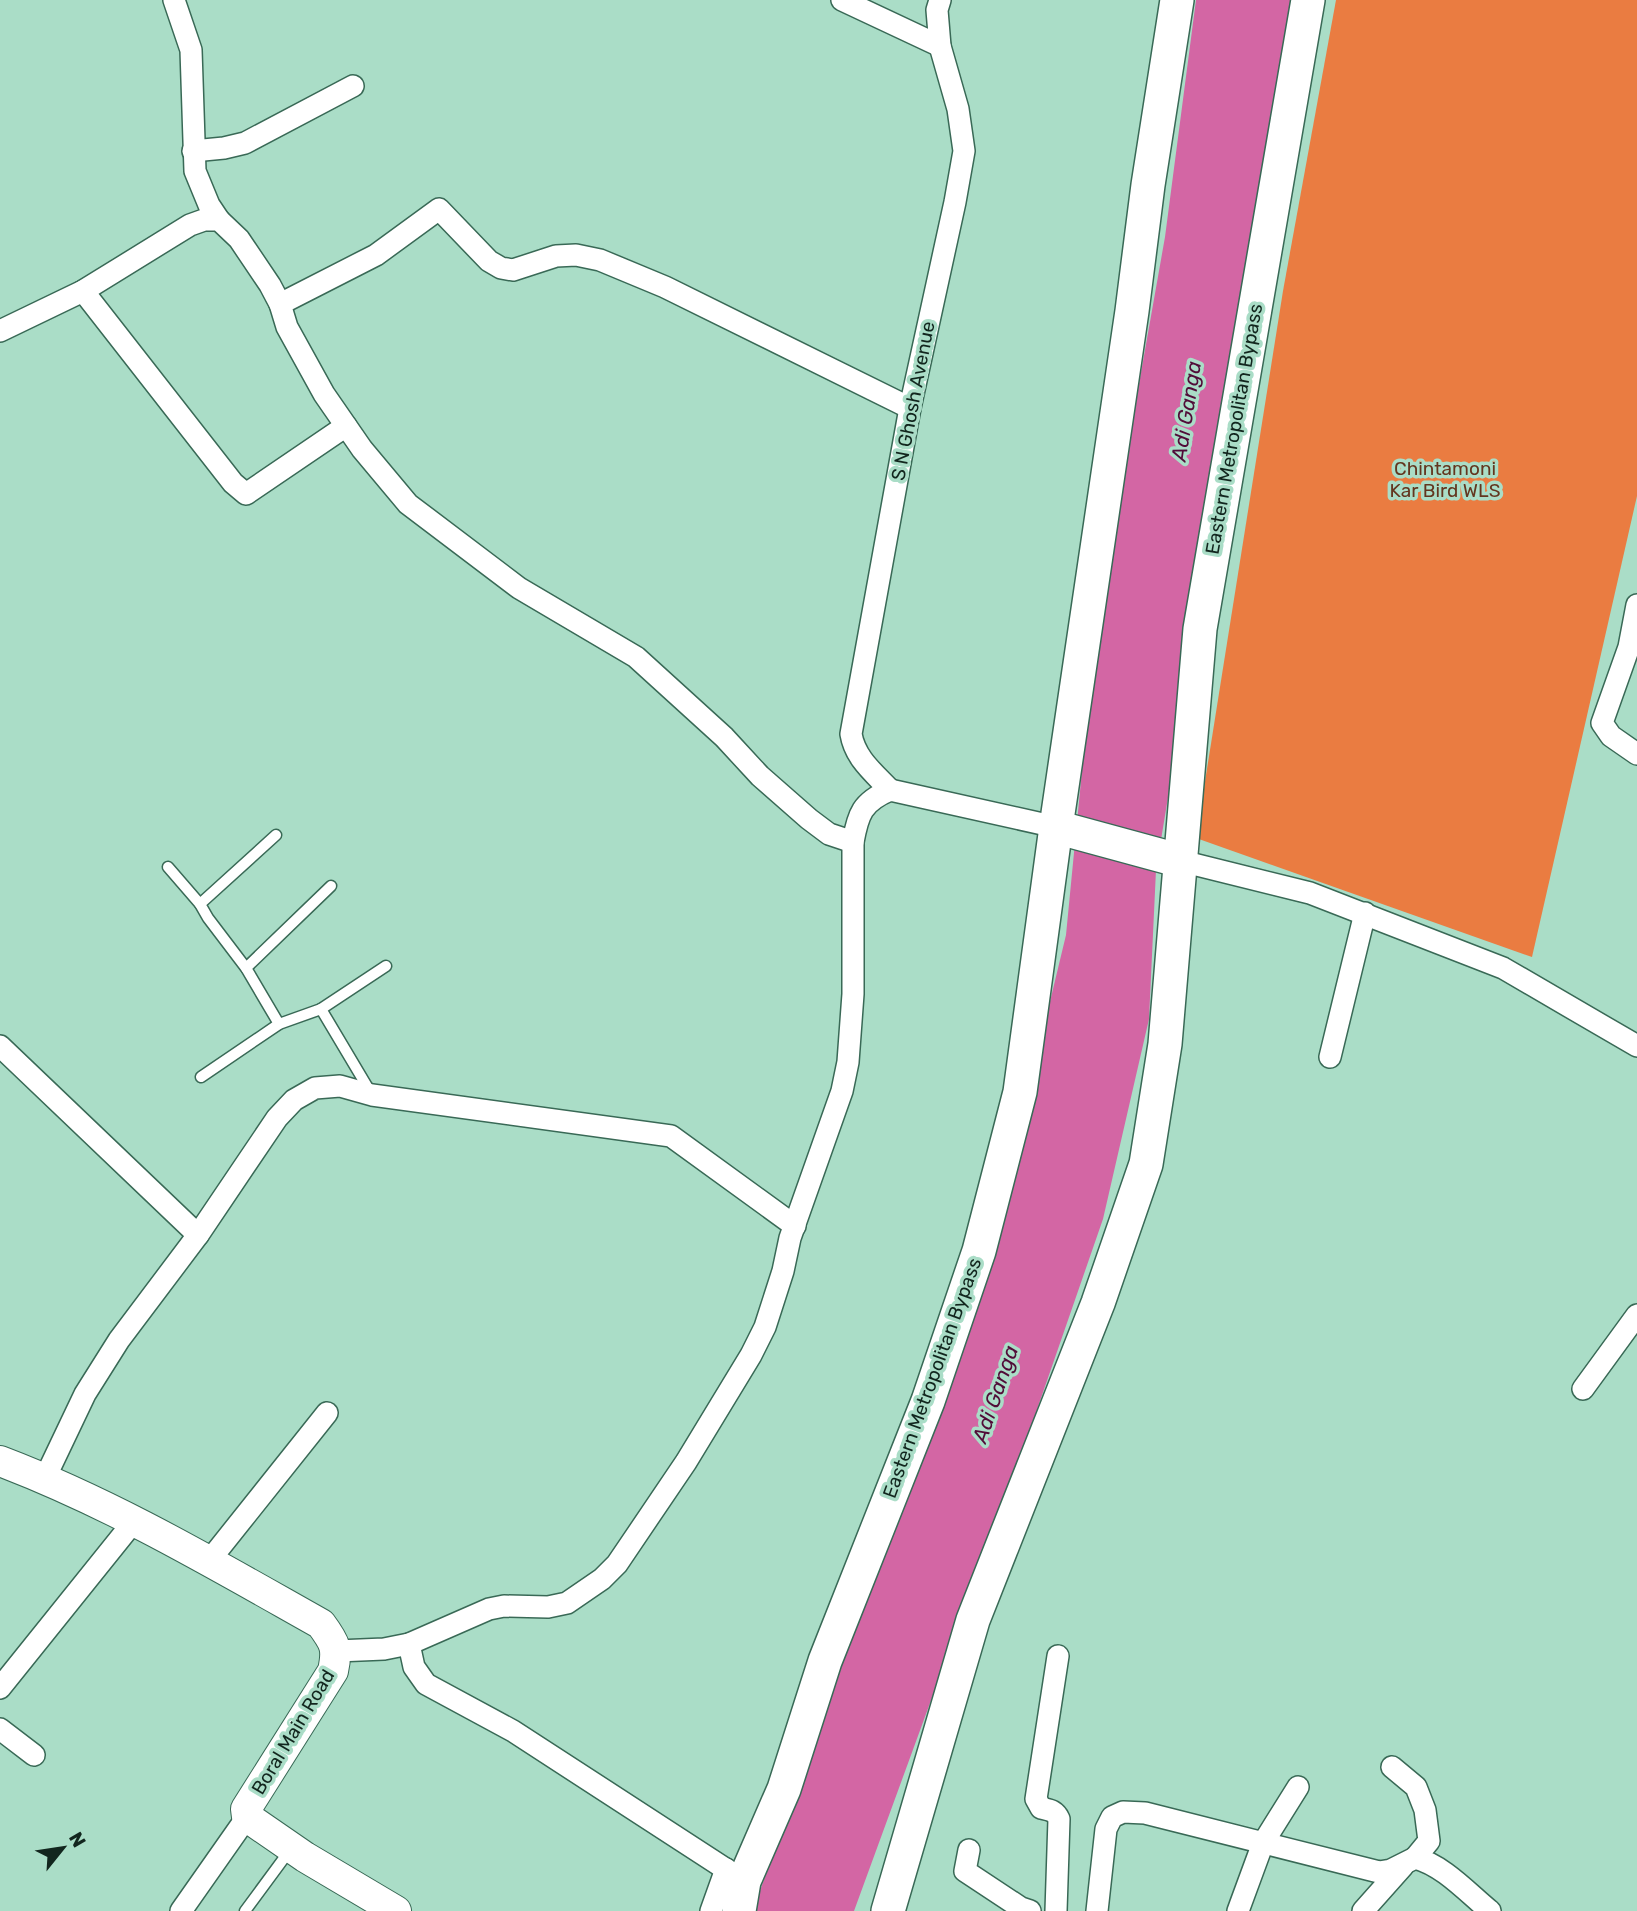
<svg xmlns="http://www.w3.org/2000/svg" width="1637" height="1911" viewBox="0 0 1637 1911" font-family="Rubik,sans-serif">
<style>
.forest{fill:#ea7c41}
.water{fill:#d366a4}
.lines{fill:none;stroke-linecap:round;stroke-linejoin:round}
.lane-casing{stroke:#396956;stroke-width:13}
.street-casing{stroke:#396956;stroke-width:24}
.secondary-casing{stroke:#396956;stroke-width:32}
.primary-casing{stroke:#396956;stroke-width:36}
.lane{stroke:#fff;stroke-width:10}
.street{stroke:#fff;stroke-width:21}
.secondary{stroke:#fff;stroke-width:30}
.primary{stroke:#fff;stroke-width:33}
.labels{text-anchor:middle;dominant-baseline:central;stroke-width:7;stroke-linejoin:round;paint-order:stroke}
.street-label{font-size:19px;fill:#12261e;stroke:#aaddc7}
.park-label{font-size:19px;fill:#63361f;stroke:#aaddc7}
.water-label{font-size:21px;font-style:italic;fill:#510c38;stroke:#aaddc7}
</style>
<rect width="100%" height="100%" fill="#aaddc7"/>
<polygon class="forest" points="1336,0 1637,0 1637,496 1532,957 1196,838 1283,291"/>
<polygon class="water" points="1196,0 1300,0 1156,870 1149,1019 1103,1219 1032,1424 854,1911 753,1911 846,1644 981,1289 1066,935 1096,627 1165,237"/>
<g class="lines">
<defs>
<g id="lane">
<polyline points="276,835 200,904 208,918 246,968 279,1024"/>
<polyline points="168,867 200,904"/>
<polyline points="246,968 331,886"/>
<polyline points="321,1009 386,966"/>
<polyline points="201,1077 279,1024 321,1009 371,1093"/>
<polyline points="245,1911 290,1850"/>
</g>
<g id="street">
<polyline points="174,0 191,50 195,171 209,205 219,220"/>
<polyline points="842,0 940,46"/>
<polyline points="193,151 224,148 245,143 353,86"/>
<polyline points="83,291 233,483 246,494 346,426"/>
<polyline points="280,304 376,255 439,209 489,261 501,268 513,270 556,256 576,255 600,260 665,287 910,408"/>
<polyline points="0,331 83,291 190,225 204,220 219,220 239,239 270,285 280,304 287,327 324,394 362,449 408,504 519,588 636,657 724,737 760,776 809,819 829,834 853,842"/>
<polyline points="1637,605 1629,647 1602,723 1611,736 1637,754"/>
<path d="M890 790C873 772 855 758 851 734L910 408 955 202 964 151 958 109 940 46 937 10 940 0"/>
<polyline points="1181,861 1310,893 1503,968 1637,1046"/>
<polyline points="0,1046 198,1235"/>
<polyline points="1330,1057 1365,913"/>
<polyline points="1583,1389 1637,1315"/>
<polyline points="45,1478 85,1394 119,1340 198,1235 277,1118 294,1100 315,1088 340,1086 372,1095 671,1136 795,1226"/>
<polyline points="209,1561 327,1413"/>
<polyline points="409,1644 414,1667 426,1684 513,1731 744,1881"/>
<path d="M337 1651 384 1649 409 1644 489 1609 504 1606 548 1607 567 1603 602 1579 617 1564 686 1462 751 1355 765 1327 783 1271 790 1238 842 1091 848 1062 853 994V842C858 814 862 802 890 790L1056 827"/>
<polyline points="0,1688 135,1520"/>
<polyline points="0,1729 34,1755"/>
<polyline points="1392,1767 1416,1787 1425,1810 1429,1841 1415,1858"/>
<polyline points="969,1850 965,1871 1021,1908 1030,1911"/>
<polyline points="181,1911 247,1817"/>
<polyline points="711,1911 726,1869"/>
<path d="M1056 1911 1059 1819C1055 1810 1049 1810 1041 1808L1036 1799 1058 1656"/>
<path d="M1097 1911 1106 1829 1112 1817 1123 1812 1145 1813 1379 1872 1391 1870 1415 1858C1443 1865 1468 1893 1490 1911"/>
<polyline points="1238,1911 1263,1843 1298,1787"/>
<polyline points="1363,1911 1403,1866"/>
</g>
<path id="secondary" d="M0 1461C113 1504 216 1565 321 1624 335 1643 338 1648 333 1671L246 1809 247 1817 305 1857 396 1911"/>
<g id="primary">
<polyline points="1056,827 1181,861"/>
<polyline points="739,1911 744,1881 784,1789 825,1661 928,1401 979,1251 1020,1092 1056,827 1132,311 1148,185 1177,0"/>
<polyline points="888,1911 973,1620 1098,1303 1146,1164 1165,1044 1200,629 1308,0"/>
</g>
</defs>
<use href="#lane" class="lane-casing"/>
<use href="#street" class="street-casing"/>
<use href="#secondary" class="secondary-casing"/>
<use href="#primary" class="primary-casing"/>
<use href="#lane" class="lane"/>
<use href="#street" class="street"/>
<use href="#secondary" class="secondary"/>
<use href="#primary" class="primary"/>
</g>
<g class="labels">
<g class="street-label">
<text transform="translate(913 401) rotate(-79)">S N Ghosh Avenue</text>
<text transform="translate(1234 429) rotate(-80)">Eastern Metropolitan Bypass</text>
<text transform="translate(932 1378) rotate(-70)">Eastern Metropolitan Bypass</text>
<text transform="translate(293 1732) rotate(-59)">Boral Main Road</text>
</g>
<g class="park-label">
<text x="1445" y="468">Chintamoni<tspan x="1445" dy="22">Kar Bird WLS</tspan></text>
</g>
<g class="water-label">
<text transform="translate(1186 411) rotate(-81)">Adi Ganga</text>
<text transform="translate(995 1394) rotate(-71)">Adi Ganga</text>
</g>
</g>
<g transform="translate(63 1848) rotate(60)" stroke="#aaddc7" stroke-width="5" paint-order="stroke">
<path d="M0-5L12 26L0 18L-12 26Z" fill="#12261e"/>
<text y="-10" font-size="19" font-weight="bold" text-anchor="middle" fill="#12261e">N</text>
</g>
</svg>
